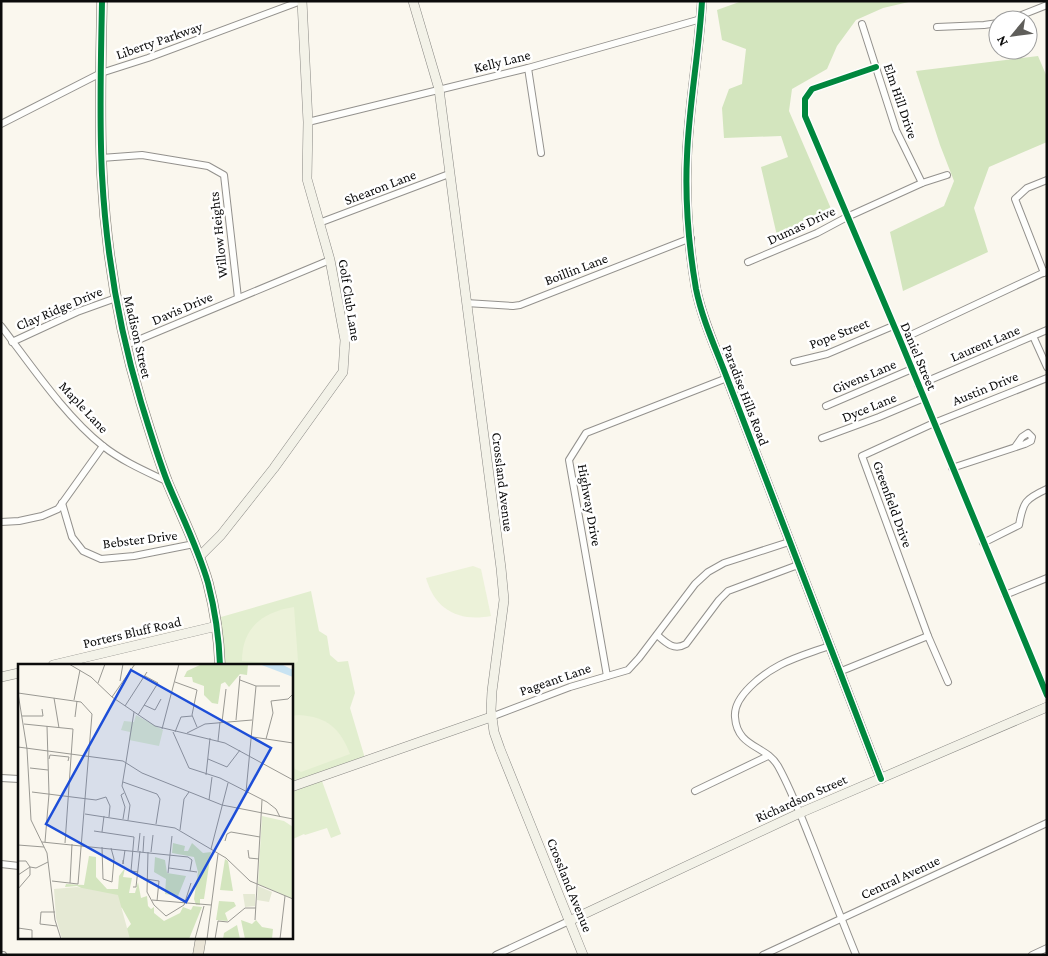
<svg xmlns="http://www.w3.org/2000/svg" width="1048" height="956" viewBox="0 0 1048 956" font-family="'Crimson Pro',serif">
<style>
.green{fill:#e2eecf}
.forest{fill:#d3e5be}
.pitch{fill:#ecf2d9}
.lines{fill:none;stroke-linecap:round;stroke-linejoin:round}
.street-casing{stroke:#93918d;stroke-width:8}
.secondary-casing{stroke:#898884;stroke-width:10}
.primary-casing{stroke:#807f7a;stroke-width:11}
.street{stroke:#fefefc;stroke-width:6}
.secondary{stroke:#f3f2e8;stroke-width:9}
.primary{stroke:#ebe6d8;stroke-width:10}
.cycleway-casing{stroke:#fff;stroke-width:9}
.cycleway{stroke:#00873e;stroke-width:6}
.labels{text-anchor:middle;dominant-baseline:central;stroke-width:5;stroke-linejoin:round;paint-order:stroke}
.street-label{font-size:14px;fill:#0b0b0b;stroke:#fff}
.inset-road{fill:none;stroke:#9a9993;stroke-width:1}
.view{fill:#1d4ed8;fill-opacity:0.15;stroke:#1d4ed8;stroke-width:2.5}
.inset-edge{fill:none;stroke:#0b0b0b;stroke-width:2.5}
</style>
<rect width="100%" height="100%" fill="#faf7ee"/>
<polygon class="green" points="311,591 319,631 327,636 330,655 338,662 348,661 355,693 350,708 367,765 322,781 341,834 331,838 327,828 305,835 304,834 293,839 291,842 291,665 225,665 221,617"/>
<g class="forest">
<polygon points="742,1 913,1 883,8 856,20 837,46 827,69 792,89 789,111 832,211 778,240 761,167 788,157 781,136 724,138 722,108 729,89 742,84 746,49 722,40 717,10"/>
<polygon points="1038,56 1047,77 1047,142 989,167 974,208 988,252 903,291 890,232 944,206 954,181 940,145 916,71"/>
</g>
<g class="pitch">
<path d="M473 566 481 569 491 616C459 622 435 610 426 578Z"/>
<path d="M294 607 298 661 295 664 242 661C242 627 263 612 294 607Z"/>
<path d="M299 715C327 717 340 728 350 754L301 772 295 769 291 758V716Z"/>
</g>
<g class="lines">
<defs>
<g id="street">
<polyline points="1009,20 1047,5"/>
<polyline points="862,24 896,130 922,183"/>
<polyline points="937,27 984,25 998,23"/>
<polyline points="876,67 812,89 805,99 805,116 900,340 1047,695"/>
<polyline points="528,68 541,153"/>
<polyline points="308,122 528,68 701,19"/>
<polyline points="1,124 101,73 148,58 301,1"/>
<polyline points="101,158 142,155 208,166 224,175 238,298"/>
<polyline points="319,223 449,174"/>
<polyline points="748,262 817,233 847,217 922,183 947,175"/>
<polyline points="1044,273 1015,199 1027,188 1047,180"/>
<polyline points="466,303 513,306 520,305 691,238"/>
<path d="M1 326C31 365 65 416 103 446 122 461 145 471 166 481"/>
<polyline points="1033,336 1047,367"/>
<polyline points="900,340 1047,271"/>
<polyline points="12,342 77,312 116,298"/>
<polyline points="126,345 330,260"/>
<polyline points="794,362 827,354 893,326"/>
<polyline points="918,385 1047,330"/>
<polyline points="826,406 912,369"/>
<polyline points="822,438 879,417 924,398"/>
<polyline points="952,468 1025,444 1031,441 1032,437 1028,433 1022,437 1015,447"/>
<polyline points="62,503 72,537 83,551 101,559 134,556 194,544"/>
<polyline points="1,522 19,521 42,516 58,509 103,446"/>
<path d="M983 543 1019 525C1023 502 1025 499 1047 489"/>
<polyline points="1005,595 1047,578"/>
<path d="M657 635C666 643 674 651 686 644L719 600 728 591 798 565"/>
<path d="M829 646C813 652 795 657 780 665 763 674 733 696 735 717 737 748 766 745 778 766 792 791 802 819 813 846 827 882 841 918 856 955"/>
<polyline points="839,672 928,636"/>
<polyline points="607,676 569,460 586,433 727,378"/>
<polyline points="948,682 928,636 862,456 934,423 1047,378"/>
<polyline points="491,717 570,687 628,670 639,658 695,584 708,572 724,563 789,542"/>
<polyline points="1,778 19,779"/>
<polyline points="695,791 768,756"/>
<polyline points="1,864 19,866"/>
<polyline points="1,955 3,955"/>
<polyline points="496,955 569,921"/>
<polyline points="763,955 1047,823"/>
<polyline points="1032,955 1047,948"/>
</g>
<g id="secondary">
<polyline points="413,1 439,89 501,568 504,600 492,691 491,710 494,732 500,749 583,955"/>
<path d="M702 1C699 53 689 104 687 156 685 198 689 248 696 289 702 319 716 349 727 378L881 779"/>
<polyline points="199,557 221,535 274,468 343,372 345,340 330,260 307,179 308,122 302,1"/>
<polyline points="53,665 217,626"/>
<polyline points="1,677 19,673"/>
<polyline points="291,787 491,717"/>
<polyline points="569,921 800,813 1047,707"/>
</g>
<g id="primary">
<path d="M102 1C101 59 99 117 102 175 106 251 119 329 141 402 149 428 157 455 167 481 181 515 198 548 208 583 215 610 219 637 220 665"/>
<polyline points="198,955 201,937"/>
</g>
</defs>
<use href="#street" class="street-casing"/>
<use href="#secondary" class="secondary-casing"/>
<use href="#primary" class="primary-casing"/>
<use href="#street" class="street"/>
<use href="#secondary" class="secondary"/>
<use href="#primary" class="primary"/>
<defs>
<g id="cycleway">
<path d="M102 1C101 59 99 117 102 175 106 251 119 329 141 402 149 428 157 455 167 481 181 515 198 548 208 583 215 610 219 637 220 665"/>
<path d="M702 1C699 53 689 104 687 156 685 198 689 248 696 289 702 319 716 349 727 378L881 779"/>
<polyline points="876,67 812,89 805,99 805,116 900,340 1047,695"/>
</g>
</defs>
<use href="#cycleway" class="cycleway-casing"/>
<use href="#cycleway" class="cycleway"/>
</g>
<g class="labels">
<g class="street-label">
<text transform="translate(159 40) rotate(-19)">Liberty Parkway</text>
<text transform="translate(502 61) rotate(-14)">Kelly Lane</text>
<text transform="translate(901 101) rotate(71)">Elm Hill Drive</text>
<text transform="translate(380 187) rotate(-21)">Shearon Lane</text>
<text transform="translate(801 225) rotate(-25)">Dumas Drive</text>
<text transform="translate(218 235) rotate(-96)">Willow Heights</text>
<text transform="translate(576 269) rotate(-21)">Boillin Lane</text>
<text transform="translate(350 300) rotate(81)">Golf Club Lane</text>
<text transform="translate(59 308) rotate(-23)">Clay Ridge Drive</text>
<text transform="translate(182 308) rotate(-23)">Davis Drive</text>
<text transform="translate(839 333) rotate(-21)">Pope Street</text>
<text transform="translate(138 337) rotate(77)">Madison Street</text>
<text transform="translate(985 343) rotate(-23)">Laurent Lane</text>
<text transform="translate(919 356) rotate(67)">Daniel Street</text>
<text transform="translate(864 376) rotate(-23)">Givens Lane</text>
<text transform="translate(985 388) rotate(-22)">Austin Drive</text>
<text transform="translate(746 395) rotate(69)">Paradise Hills Road</text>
<text transform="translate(84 407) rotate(47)">Maple Lane</text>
<text transform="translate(869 407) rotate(-22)">Dyce Lane</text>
<text transform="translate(503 482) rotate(83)">Crossland Avenue</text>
<text transform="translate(893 504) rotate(70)">Greenfield Drive</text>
<text transform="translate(590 505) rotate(80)">Highway Drive</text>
<text transform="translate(140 539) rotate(-7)">Bebster Drive</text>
<text transform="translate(132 632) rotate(-13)">Porters Bluff Road</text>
<text transform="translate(555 679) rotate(-19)">Pageant Lane</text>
<text transform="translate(801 798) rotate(-24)">Richardson Street</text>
<text transform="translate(900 877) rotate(-25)">Central Avenue</text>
<text transform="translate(570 885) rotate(68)">Crossland Avenue</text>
</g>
</g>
<g transform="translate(18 664)">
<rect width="275" height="275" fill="#faf7ee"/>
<path d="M118 51 145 66 141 82 111 76 112 68 103 66 106 57 116 58ZM244 152 266 157 275 163V235L240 220Z" fill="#e2eecf"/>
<path d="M184 0H230L229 11 222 10 211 23 207 18 203 20 200 40 194 39 186 31V22L175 18 174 13H166L169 7ZM155 179 167 182 166 187H170L174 179 185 189 193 188 186 235H182V241H178L176 235 180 208 176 193 154 189ZM71 192 78 193V213L89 225H100L101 212 107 204 105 213 114 214 111 229H117L120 218 123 234 129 232 130 242 133 245 136 243V249L146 257 162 249 165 243 173 246 175 242 184 243 171 275H109L107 267 113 260 104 244 59 222 47 223 48 220 66 221ZM137 193 147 196 149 209 168 212 160 232 147 230 148 215 136 208ZM207 195 210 197 215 227 202 226ZM201 237 216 238 218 242 207 249 210 257 198 256ZM223 256 234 260 238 256 244 263 255 265 254 275H227ZM219 261 222 275H205L206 269Z" fill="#d3e5be"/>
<path d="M240 222 254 228 251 238 239 236ZM59 223 100 231 112 275H44L38 254 36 225ZM225 230H237V242L227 243Z" fill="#e5e9d4"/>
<path d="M241 0H263L275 6V13Z" fill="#c8e3f2"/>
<path class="inset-road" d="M51 0 73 13 94 33 137 62 207 79 275 116M222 16 238 22H262M102 17 105 0M157 18 179 26 174 51 179 63M80 19 87 0M0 29 63 38 74 50 60 220 34 217M0 29 9 85M94 33 117 0M36 34 41 64M56 36 62 6M126 41 137 46 143 35M107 42 129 8M120 51 140 19 127 12M4 52H25L24 45M57 53 59 37M218 56 222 12M204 58 208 25M6 60 55 65 47 179M144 65 161 0M155 68 171 104 202 114 249 138 258 145 262 153M157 68 163 53 174 52M169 69 187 60 234 56M235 73 275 79M248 75 255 49 253 37 270 35 275 30M200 77 202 58M0 83 105 97 124 109 204 141 275 155M9 85 13 156 29 189 37 256 43 275M31 95 32 91 51 93 50 97M190 95 209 103 222 86M108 98 104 122 112 141 110 156M108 98 116 48M12 104 30 106M188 111 192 74M105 118 139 130 142 135 138 160M14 128 78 136 88 133 92 142 91 153M228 128 238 22M191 136 194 113M67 150 157 164 208 194 232 217 275 235M105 155 107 143 103 131 106 129M162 166 166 135 171 128M76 167 116 173 113 207 120 208M84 168 86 152M207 177 209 170 213 168 242 173M24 178 170 193 174 196 172 207M27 178 31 130 29 62M0 181 26 183M84 183 85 215 94 218 96 195 93 184M193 185 210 119M230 186 231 194 241 195M120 187 122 169M125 188 126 172M130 188 129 228 136 241 148 252 166 241 173 219M133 188 135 171M105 196V200L107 186M0 197H8L12 203 18 204 30 198M151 204 179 208M150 209 154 172M0 211 12 203V211L0 225M128 215 141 217 139 237M52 219 54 180M115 223H118L122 187M134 236 193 241M37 248H23L22 260 39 262M237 256 244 136M0 264 14 266V275M177 275 186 242M189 275 200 190M197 275 200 257 210 258 227 244H238M262 275 267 232"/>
<path class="view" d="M113 6 253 84 168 238 28 160Z"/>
<rect width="275" height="275" class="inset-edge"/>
</g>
<rect width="1048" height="956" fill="none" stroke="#0b0b0b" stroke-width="5"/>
<g transform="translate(1013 35) rotate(241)"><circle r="24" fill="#ffffff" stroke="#9d9d9d"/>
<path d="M0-4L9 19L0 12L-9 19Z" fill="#5f5e5a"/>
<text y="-8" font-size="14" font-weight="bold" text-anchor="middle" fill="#0b0b0b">N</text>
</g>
</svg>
